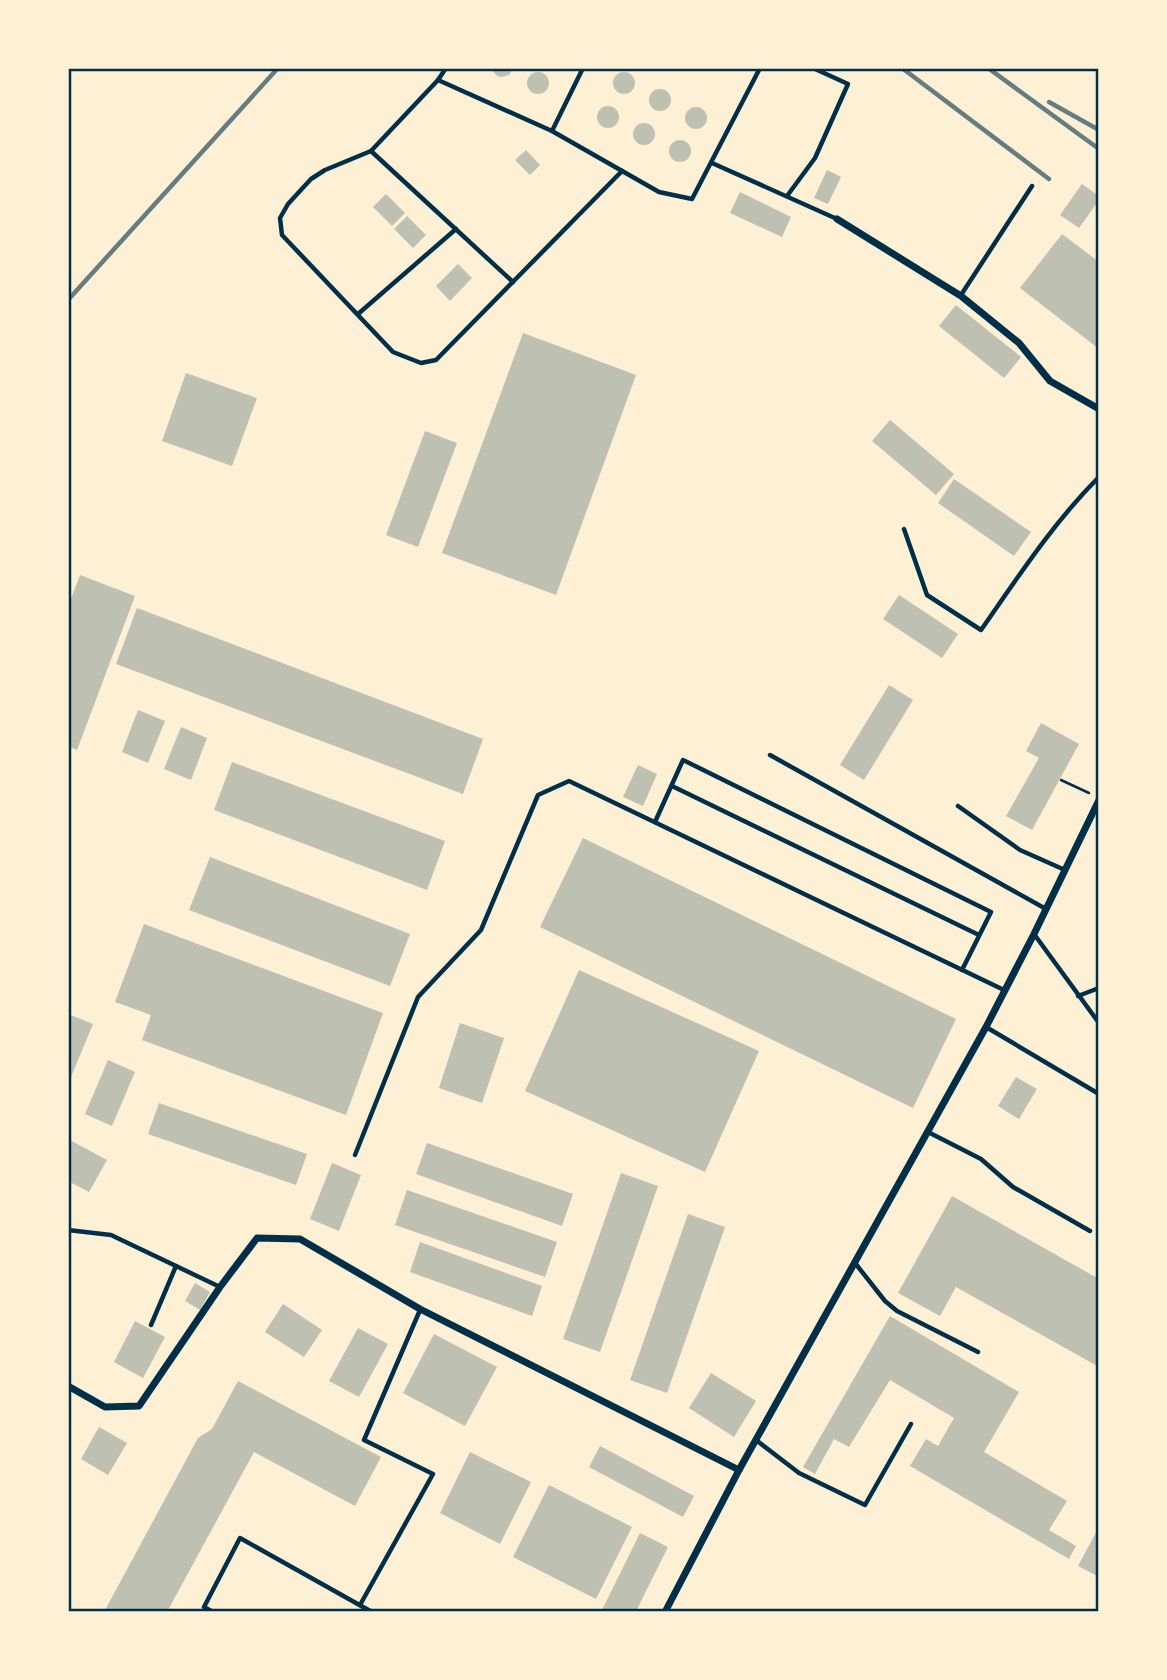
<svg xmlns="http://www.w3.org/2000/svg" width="1167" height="1680" viewBox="0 0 1167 1680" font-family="'Noto Serif',serif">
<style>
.building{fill:#bec0b2}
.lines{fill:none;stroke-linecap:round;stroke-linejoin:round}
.path{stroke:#003049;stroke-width:2.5}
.service{stroke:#003049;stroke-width:4.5}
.minor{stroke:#003049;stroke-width:7}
.rail{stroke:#657d81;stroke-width:4.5}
.neatline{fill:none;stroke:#003049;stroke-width:2.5}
</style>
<rect width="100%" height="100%" fill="#fdf0d5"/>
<g class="building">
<polygon points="490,68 513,68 509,75 501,77 497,76"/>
<circle cx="538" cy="83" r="11"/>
<circle cx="624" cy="83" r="11"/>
<circle cx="660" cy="100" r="11"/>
<circle cx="608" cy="117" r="11"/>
<circle cx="696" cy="118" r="11"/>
<circle cx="644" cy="134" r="11"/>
<circle cx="680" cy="151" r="11"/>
<polygon points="526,150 540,165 530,175 515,160"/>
<polygon points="827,170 841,177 828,204 814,198"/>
<polygon points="1082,184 1099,196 1099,200 1079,228 1060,215"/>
<polygon points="740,192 791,217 782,237 730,213"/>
<polygon points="386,194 405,213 392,226 373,207"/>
<polygon points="407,216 426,235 413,248 394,229"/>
<polygon points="1062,234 1099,262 1099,349 1020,288"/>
<polygon points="458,264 472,278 450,301 436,286"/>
<polygon points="956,305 1021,357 1004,378 939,326"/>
<polygon points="523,333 636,375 556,595 442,553"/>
<polygon points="186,373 257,398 232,466 162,441"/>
<polygon points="890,420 954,474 936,495 872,441"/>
<polygon points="425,431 457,443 418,547 386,535"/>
<polygon points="954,479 1031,532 1014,556 938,503"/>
<polygon points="80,575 135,596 77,750 68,746 68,607"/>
<polygon points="899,595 958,634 942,658 883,619"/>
<polygon points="137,608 483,739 463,794 116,664"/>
<polygon points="889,685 913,700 864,780 840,765"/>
<polygon points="138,710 165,721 148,763 122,752"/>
<polygon points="1041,723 1079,744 1032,830 1006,816 1039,758 1026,751"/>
<polygon points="181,727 207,738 191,780 164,769"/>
<polygon points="232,762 445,841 427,890 214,810"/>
<polygon points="638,765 657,774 643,806 623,797"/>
<polygon points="583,838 956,1019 913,1108 540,927"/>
<polygon points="210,857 410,934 390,986 189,910"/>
<polygon points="144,924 383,1013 346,1115 142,1040 151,1015 115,1002"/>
<polygon points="579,970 759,1051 705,1172 525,1091"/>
<polygon points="68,1014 93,1024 68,1084"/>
<polygon points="460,1023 504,1038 482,1103 439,1088"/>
<polygon points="108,1060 135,1072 112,1126 85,1114"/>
<polygon points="1016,1077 1037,1089 1019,1119 998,1106"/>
<polygon points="159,1103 307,1154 296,1185 148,1134"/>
<polygon points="68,1139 107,1160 89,1192 68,1181"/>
<polygon points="427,1143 573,1194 562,1226 416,1174"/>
<polygon points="332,1163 361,1175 339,1231 310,1219"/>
<polygon points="621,1173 658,1186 600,1352 563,1339"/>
<polygon points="407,1190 557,1242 545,1277 395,1225"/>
<polygon points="952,1196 1099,1279 1099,1367 956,1287 940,1316 898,1293"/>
<polygon points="688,1214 725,1227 667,1393 630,1380"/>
<polygon points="420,1242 542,1286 532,1316 410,1272"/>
<polygon points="195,1283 210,1292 200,1310 185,1301"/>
<polygon points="283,1304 322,1330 304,1357 265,1332"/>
<polygon points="890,1316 1019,1392 984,1452 1067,1501 1049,1530 1076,1546 1069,1559 910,1466 926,1439 938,1446 954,1418 890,1380 849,1447 834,1439 815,1474 803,1467"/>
<polygon points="135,1321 165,1337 143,1378 114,1362"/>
<polygon points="358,1328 388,1344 359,1397 329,1381"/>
<polygon points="434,1334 497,1367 465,1426 403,1393"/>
<polygon points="711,1373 756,1401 734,1437 689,1408"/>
<polygon points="238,1381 381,1457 355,1506 254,1452 167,1612 104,1612 198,1438 212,1429"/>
<polygon points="99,1427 127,1443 108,1475 81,1459"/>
<polygon points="600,1446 694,1496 683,1517 589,1467"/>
<polygon points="470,1452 531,1482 500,1544 440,1513"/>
<polygon points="549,1485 632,1527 596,1599 513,1557"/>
<polygon points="1099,1527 1099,1577 1078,1566"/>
<polygon points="640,1533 668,1547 644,1595 636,1612 601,1612"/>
</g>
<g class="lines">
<polyline class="path" points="1061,780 1089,793"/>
<g class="service">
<polyline points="446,68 438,80 371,151 325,170 311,179 288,204 280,218 282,235 393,352 421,363 436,360 622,171"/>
<polyline points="438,80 552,131 659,192 692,199 760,68"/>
<polyline points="552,131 583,68"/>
<polyline points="371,151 513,282"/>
<polyline points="712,163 837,219"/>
<polyline points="787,196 815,158 848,84 813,68"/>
<polyline points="961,295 1032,186"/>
<polyline points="358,314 456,229"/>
<path d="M904 529 927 595 981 630C1018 577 1053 523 1099 477"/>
<polyline points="770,755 1046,909"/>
<polyline points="672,786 979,935"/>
<polyline points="958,806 1020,850 1065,870"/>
<polyline points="655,822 683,760 991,912 962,970"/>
<polyline points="1034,934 1099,1023"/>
<polyline points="1078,996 1099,988"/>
<polyline points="986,1027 1099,1094"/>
<polyline points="928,1132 981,1159 1013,1187 1090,1231"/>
<polyline points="355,1155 418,997 481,930 538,795 569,781 1004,990"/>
<polyline points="68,1230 111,1235 220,1287"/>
<polyline points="855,1263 885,1301 897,1311 978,1352"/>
<polyline points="151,1325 176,1266"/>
<polyline points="756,1440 799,1473 865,1505 911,1424"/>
<polyline points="360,1605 433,1474 364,1440 420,1310"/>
<polyline points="213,1612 204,1607 240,1538 372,1612"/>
</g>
<g class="minor">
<polyline points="837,219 961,296 1019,343 1050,381 1099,409"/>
<polyline points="68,1386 105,1407 139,1406 220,1287 257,1238 300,1239 420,1309 739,1470"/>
<polyline points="665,1612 739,1470 986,1027 1034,934 1099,800"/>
</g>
<g class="rail">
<polyline points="902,68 1049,179"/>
<polyline points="988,68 1099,149"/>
<polyline points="1049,102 1099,130"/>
<polyline points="68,300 278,68"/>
</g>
</g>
<rect width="1167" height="1680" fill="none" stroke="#fdf0d5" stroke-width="140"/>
<rect x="70" y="70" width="1027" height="1540" class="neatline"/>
</svg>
